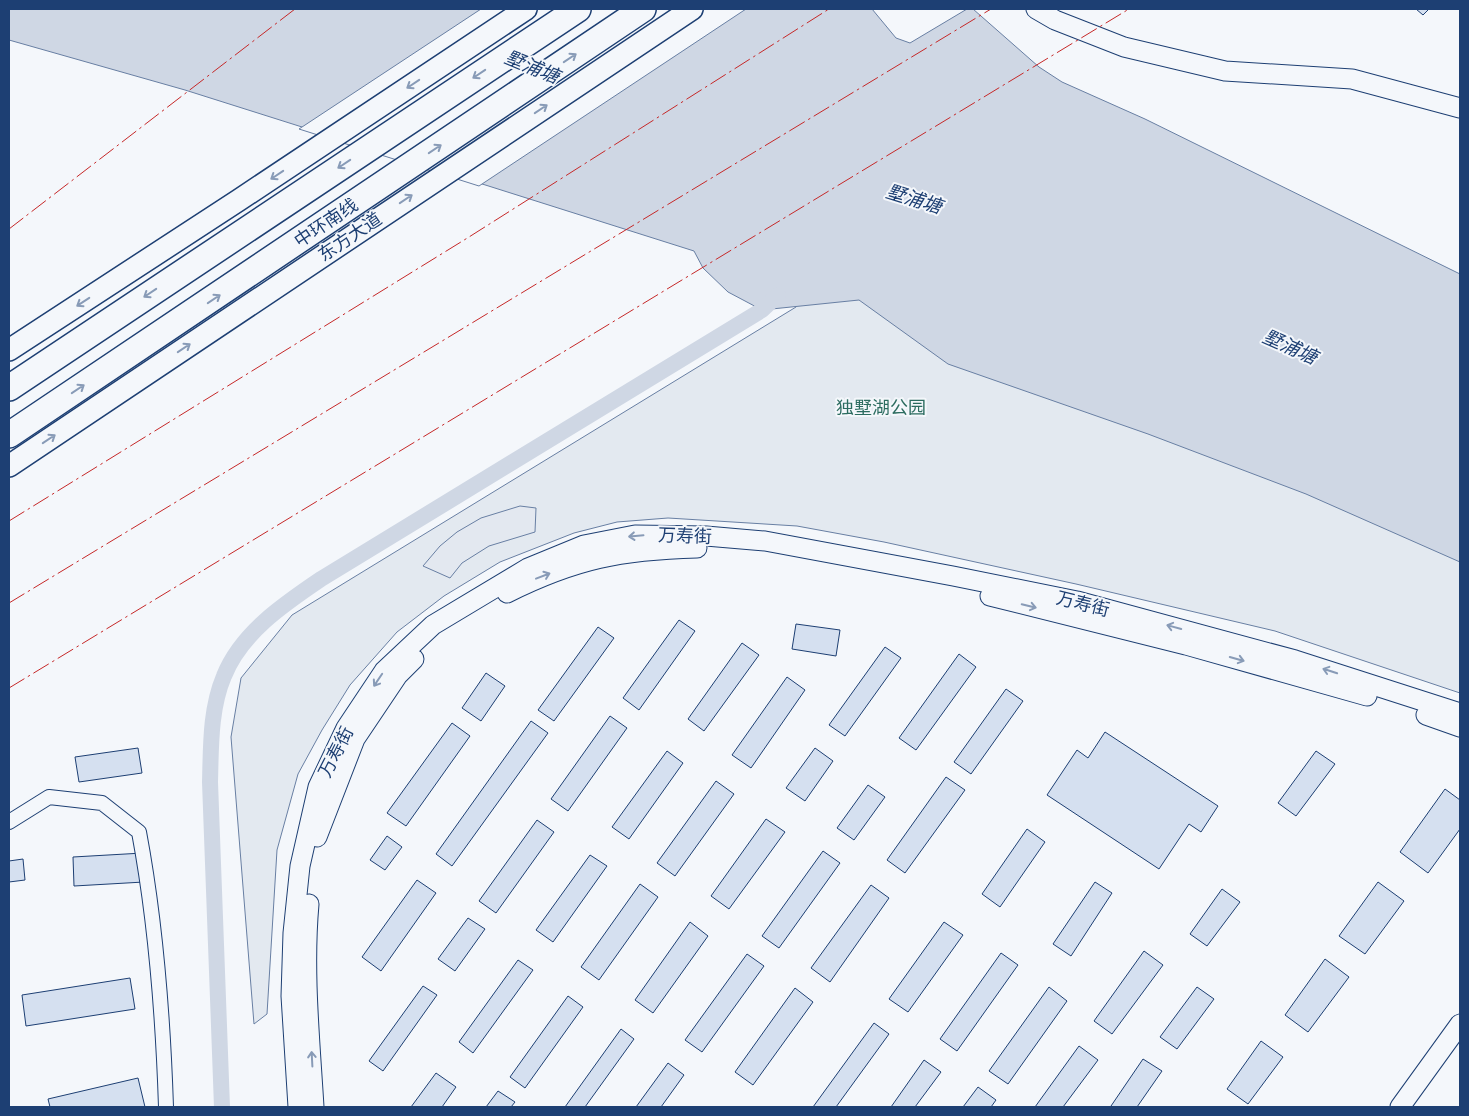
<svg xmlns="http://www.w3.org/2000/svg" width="1469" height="1116" viewBox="0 0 1469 1116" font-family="Figtree,'Noto Sans SC',sans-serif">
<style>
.green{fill:#e3e9f0;stroke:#687fa3}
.parking{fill:#e3e8f0;stroke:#687fa3}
.water{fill:#cfd7e4;stroke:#687fa3}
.pier{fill:#f4f7fb;stroke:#687fa3}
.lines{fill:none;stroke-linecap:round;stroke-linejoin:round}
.canal{stroke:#cfd7e4;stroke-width:16}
.building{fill:#d5e0f0;stroke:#1d3f73}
.street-casing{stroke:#1d3f73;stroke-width:16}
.secondary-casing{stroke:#1d3f73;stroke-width:21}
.primary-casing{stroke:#1d3f73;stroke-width:24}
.highway-casing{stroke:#1d3f73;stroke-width:28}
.street{stroke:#f4f7fb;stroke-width:14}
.secondary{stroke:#f4f7fb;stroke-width:19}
.primary{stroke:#f4f7fb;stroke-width:21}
.highway{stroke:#f4f7fb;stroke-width:25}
.power{stroke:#c62828;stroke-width:1;stroke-dasharray:18 4 2.5 4;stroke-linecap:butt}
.oneway{stroke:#889bb7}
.labels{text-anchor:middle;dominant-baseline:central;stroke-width:4;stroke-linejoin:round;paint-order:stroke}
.street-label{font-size:18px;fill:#1d3f73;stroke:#f4f7fb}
.park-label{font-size:18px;fill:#2c6c60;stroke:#f4f7fb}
.water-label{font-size:19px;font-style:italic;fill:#1d3f73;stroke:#f4f7fb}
</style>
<rect width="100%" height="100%" fill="#f4f7fb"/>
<polygon class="green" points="831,274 1460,512 1460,693 1275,631 1076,584 884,542 797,526 668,518 617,522 574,533 500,562 444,596 397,632 350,685 322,730 298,774 277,850 267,1014 254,1024 231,737 241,678 292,615 796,307"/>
<polygon class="parking" points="520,506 536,508 535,532 489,546 462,563 450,578 423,566 440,546 457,532 481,518"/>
<polygon class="water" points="9,9 872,9 896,38 910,43 967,9 973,9 1039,67 1062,82 1145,119 1460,274 1460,562 1306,494 1148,434 948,364 859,300 762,310 728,292 703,268 694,251 185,90 9,40"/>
<polygon class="pier" points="481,9 746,9 479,186 299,129"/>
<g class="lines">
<path class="canal" d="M222 1107 210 782C211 747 210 709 224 676 241 633 284 604 321 579L762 310 778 295"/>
</g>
<g class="building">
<polygon points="1416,9 1429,9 1423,15"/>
<polygon points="679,620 695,631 639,710 623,698"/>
<polygon points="796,624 840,630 836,656 792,649"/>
<polygon points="598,627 614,638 554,721 538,710"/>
<polygon points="742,643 759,655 704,731 688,719"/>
<polygon points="885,647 901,658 845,736 829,725"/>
<polygon points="959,654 976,667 916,750 899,738"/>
<polygon points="486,673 505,686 481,721 462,708"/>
<polygon points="787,677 805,690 751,768 732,755"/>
<polygon points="1006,689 1023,701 971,774 954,762"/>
<polygon points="610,716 627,728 568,811 551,799"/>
<polygon points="531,721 548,733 452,866 436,854"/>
<polygon points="452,723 470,736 406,826 387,813"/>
<polygon points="1105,732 1218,806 1201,832 1189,824 1159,869 1047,795 1077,750 1088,758"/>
<polygon points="138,748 142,773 79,782 75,757"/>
<polygon points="815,748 833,761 805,801 786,788"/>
<polygon points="667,751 683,763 629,839 612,827"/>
<polygon points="1316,751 1335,764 1296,816 1278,803"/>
<polygon points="946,777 965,790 905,873 887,860"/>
<polygon points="716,781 734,794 675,876 657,863"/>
<polygon points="868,785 885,797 854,840 837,828"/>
<polygon points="1445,789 1460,800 1460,829 1428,873 1400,852"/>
<polygon points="766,819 785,832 729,909 711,896"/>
<polygon points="537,820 554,832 496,913 479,901"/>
<polygon points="1027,829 1045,842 1000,907 982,894"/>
<polygon points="387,836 402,847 385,870 370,860"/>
<polygon points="823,851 840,863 779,948 762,936"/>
<polygon points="143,853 144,882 74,886 73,857"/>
<polygon points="590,855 607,866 553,942 536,930"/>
<polygon points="23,859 25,880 9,882 9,861"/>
<polygon points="417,880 436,893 381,971 362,957"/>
<polygon points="1095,882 1112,893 1071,956 1053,944"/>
<polygon points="1378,882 1404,901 1365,954 1339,936"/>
<polygon points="640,884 658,897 599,980 581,967"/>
<polygon points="871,885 889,898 830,982 811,968"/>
<polygon points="1222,889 1240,902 1207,946 1190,934"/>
<polygon points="468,918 485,929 455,971 438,959"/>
<polygon points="690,922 708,936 653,1013 635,1000"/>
<polygon points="944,922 963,935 908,1012 889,999"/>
<polygon points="1144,951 1163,965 1112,1034 1094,1021"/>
<polygon points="1001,953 1018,965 957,1051 940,1039"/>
<polygon points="747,954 764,966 702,1052 685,1040"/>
<polygon points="1325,959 1349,977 1308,1032 1285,1015"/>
<polygon points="518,960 533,970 473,1053 459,1042"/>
<polygon points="130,978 135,1009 26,1026 22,995"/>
<polygon points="423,986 437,995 383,1071 369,1061"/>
<polygon points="1049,987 1067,1001 1008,1084 989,1071"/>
<polygon points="1197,987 1214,999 1177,1049 1160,1037"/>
<polygon points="795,988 813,1002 753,1085 735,1072"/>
<polygon points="568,996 583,1007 525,1088 510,1077"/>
<polygon points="874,1023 889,1034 836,1107 813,1107"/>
<polygon points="621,1029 634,1039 585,1107 565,1107"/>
<polygon points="1261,1041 1283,1057 1248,1104 1227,1089"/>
<polygon points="1079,1046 1098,1060 1063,1107 1035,1107"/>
<polygon points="1143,1059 1162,1071 1137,1107 1113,1107 1111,1106"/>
<polygon points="924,1060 941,1072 915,1107 891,1107"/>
<polygon points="668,1063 684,1075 661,1107 636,1107"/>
<polygon points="436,1073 456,1087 442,1107 411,1107"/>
<polygon points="138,1078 145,1107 50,1107 48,1099"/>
<polygon points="978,1087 996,1100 991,1107 963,1107"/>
<polygon points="498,1091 515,1102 511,1107 486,1107"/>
</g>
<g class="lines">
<defs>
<path id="street" d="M9 822 49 797 102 803 139 832C156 923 163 1015 166 1107"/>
<g id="secondary">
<polyline points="1036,9 1055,20 1124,47 1225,71 1352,79 1460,108"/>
<path d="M507 593C575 559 621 550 697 548"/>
<polyline points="990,596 1186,645 1367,696"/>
<polyline points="1426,715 1460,727"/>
<polyline points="317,837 355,739 398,675 414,659"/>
<path d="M309 904C303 971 310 1040 314 1107"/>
<polyline points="298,1107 291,996 293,933 300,866 318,787 346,728 384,671 433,625 528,568 584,545 635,535 706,536 765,541 953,576 1077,601 1295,660 1460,713"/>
<polyline points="1400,1107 1460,1024"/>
</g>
<g id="primary">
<polyline points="9,350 239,200 526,9"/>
<polyline points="9,466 692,9"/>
</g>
<g id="highway">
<polyline points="9,388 578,9"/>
<polyline points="9,435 643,9"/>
</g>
</defs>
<use href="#street" class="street-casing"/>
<use href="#secondary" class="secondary-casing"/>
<use href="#primary" class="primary-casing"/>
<use href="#highway" class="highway-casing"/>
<use href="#street" class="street"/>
<use href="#secondary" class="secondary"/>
<use href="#primary" class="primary"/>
<use href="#highway" class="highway"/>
<g class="power">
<polyline points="9,229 295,9"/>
<polyline points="9,521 469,237 829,9"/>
<polyline points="9,603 991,9"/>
<polyline points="9,688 1129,9"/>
</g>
</g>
<defs><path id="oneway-shaft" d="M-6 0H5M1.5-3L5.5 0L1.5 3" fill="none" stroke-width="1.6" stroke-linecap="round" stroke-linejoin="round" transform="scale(1.25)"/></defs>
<g class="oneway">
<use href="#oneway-shaft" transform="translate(570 58) rotate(-34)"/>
<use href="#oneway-shaft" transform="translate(479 74) rotate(146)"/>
<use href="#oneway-shaft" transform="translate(413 84) rotate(146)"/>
<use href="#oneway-shaft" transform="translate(541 109) rotate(-34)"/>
<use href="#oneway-shaft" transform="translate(435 149) rotate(-34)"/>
<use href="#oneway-shaft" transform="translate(344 164) rotate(146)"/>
<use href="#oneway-shaft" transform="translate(277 175) rotate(146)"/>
<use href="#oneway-shaft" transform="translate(406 199) rotate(-34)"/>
<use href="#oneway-shaft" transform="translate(150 293) rotate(146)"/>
<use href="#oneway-shaft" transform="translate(214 299) rotate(-34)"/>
<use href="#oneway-shaft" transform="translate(83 302) rotate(147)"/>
<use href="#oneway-shaft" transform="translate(184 348) rotate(-34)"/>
<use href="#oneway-shaft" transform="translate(78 389) rotate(-34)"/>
<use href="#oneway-shaft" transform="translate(49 439) rotate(-34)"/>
<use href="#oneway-shaft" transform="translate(636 536) rotate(175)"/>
<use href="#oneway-shaft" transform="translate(543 576) rotate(-21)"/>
<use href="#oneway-shaft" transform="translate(1029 606) rotate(14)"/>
<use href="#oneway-shaft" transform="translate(1174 627) rotate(-165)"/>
<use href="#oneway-shaft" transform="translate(1237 659) rotate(16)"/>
<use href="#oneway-shaft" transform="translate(1330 671) rotate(-162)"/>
<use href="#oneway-shaft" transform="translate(378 680) rotate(124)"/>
<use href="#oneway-shaft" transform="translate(312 1059) rotate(-93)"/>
</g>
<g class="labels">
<g class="street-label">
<text transform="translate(326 223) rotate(-34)">中环南线</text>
<text transform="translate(350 237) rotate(-34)">东方大道</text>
<text transform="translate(685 536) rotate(2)">万寿街</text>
<text transform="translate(1083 604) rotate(14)">万寿街</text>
<text transform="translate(336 752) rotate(-63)">万寿街</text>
</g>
<g class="park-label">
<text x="881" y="408">独墅湖公园</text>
</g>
<g class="water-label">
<text transform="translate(532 67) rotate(22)">墅浦塘</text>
<text transform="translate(914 199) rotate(17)">墅浦塘</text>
<text transform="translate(1290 347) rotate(24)">墅浦塘</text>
</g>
</g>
<rect width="1469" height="1116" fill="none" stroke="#1d3f73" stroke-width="20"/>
</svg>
